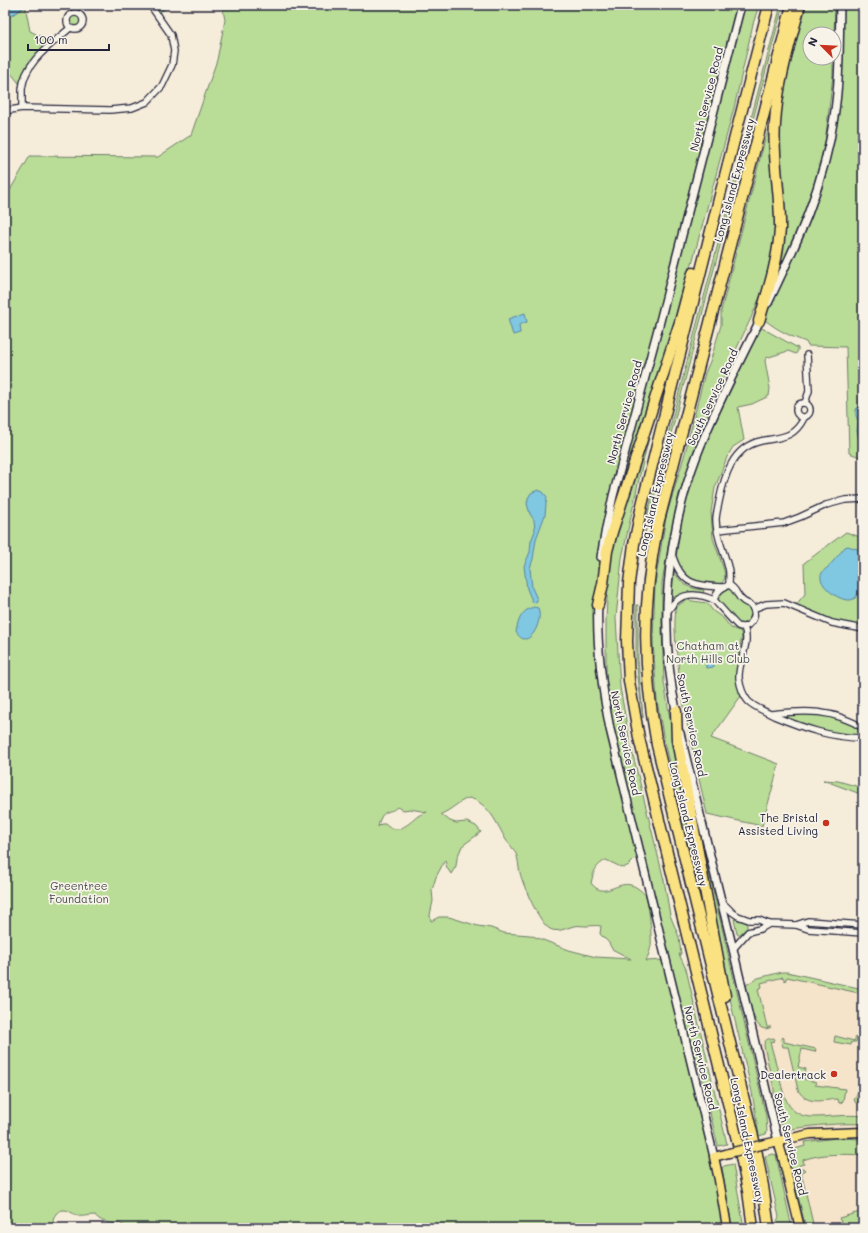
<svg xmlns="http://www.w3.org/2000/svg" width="868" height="1233" viewBox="0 0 868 1233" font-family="Mali,sans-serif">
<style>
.built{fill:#f5e3ca}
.green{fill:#b9dc97;stroke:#6e7f69;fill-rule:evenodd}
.water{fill:#80c7e1;stroke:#5a859f}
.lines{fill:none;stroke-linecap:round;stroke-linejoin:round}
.minor-casing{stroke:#22223b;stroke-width:8}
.secondary-casing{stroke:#22223b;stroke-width:10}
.primary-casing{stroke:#22223b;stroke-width:11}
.motorway-casing{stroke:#22223b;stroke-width:13}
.minor{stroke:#f7f3e8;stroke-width:5.5}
.secondary{stroke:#f7f3e8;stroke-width:7}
.primary{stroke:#fae181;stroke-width:8}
.motorway{stroke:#fae181;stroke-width:10}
.primary-bridge-casing{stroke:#22223b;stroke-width:11;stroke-linecap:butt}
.primary-bridge{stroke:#fae181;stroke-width:8}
.poi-dot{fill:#c8321e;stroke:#f7f3e8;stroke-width:1.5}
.labels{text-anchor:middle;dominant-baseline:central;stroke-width:3.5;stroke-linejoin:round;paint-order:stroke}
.street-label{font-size:11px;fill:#22223b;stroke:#f7f3e8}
.park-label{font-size:11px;fill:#485052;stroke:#f7f3e8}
.poi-label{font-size:11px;fill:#22223b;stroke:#f7f3e8;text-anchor:end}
</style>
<rect width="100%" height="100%" fill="#f6ecda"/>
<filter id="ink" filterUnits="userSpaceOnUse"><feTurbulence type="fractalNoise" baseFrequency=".025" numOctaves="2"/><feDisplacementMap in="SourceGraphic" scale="8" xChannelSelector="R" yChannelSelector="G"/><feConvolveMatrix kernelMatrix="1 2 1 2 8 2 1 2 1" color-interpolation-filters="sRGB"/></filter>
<g filter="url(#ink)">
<g class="built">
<polygon points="780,973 787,973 863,989 863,1128 811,1129 781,1135 743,983"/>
<polygon points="863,1134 863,1228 804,1228 783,1143 821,1135"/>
</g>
<g class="green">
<path d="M25 5 30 31 44 38 51 44 34 61 22 87 10 72 5 69V16C13 15 20 12 25 5Z"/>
<polygon points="150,5 170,5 157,14"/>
<path d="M222 5H741L626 449 599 581 603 684 638 856 629 865 623 868 606 860C595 866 594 871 591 883 604 900 616 881 631 885 636 886 643 892 646 896 649 903 652 938 651 946 650 951 648 956 646 961L666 960 727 1228H129L122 1225 120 1223C113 1224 106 1223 99 1219 98 1218 96 1216 94 1215 89 1215 84 1217 78 1216 73 1214 69 1210 64 1210 56 1210 51 1219 54 1226L45 1228H5V194L10 190 30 156 158 157 191 135 217 60 225 20ZM469 798C489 803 497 824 506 840 509 844 513 848 515 852 519 859 518 866 520 873 523 885 539 923 550 929 558 933 566 928 574 926 578 925 582 926 586 926 591 926 595 925 601 926L600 934 609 943 612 949 631 959 596 957 569 950 530 935 504 933 491 928 478 926 449 917H439L431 921 430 915 433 901 432 890 436 877 445 860 447 868 451 874 456 866 457 858 462 846 481 832 476 826 467 822 456 823 450 821 441 814C452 810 457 802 469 798ZM397 807 404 810 410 809 427 812C424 813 421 814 418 816 408 824 397 836 385 824H381L378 827C379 821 381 814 387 812 392 810 393 811 397 807Z"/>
<polygon points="745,5 759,5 753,24 734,108 687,282 676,321 622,484 620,483 639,413 687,225"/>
<path d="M781 5H783L645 533 647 516C691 345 736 175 781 5Z"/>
<polygon points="804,5 835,5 834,35 834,34 810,34 810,58 833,58 833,75 825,143 809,202 784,260 776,271 784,232 783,187 778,147 779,109 785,78"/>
<path d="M843 5H863V458L849 453 846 347 808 346 806 342C792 337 777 330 765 320V317L804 234 823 186 834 135 842 78Z"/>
<circle cx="75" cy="21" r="8"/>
<polygon points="772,120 776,221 773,254 767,280 751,318 718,388 700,434 679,494 669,542 662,583 662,630 664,682 672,731 702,893 696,876 665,746 657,701 653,642 655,583 666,517 685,453 705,373 711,359 721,325 721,311 764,143"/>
<polygon points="760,327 798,348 798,350 796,354 788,351 766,358 765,361 770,388 769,396 752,404 738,407 744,440 733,447 727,457 715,488 711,512 713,538 724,570 725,578 722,583 715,585 704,585 689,579 678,567 676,558 680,530 689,486 701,453"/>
<polygon points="660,392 639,479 622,558 616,618 620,687 630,743 664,880 670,915 679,937 681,954 679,954 686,969 727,1144 718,1146 699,1068 691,1046 614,734 606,678 606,620 609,554"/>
<polygon points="846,532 863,538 863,629 853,628 794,607 805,594 804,563"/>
<path d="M672 564C677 581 686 589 704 590L703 593C687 592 678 591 669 607Z"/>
<polygon points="729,585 754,612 750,624 739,626 717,605 717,592"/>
<path d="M686 600 707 603 713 611 723 618 731 628 740 631 742 635C739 655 733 677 741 696L711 738 779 764 762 826 707 814C695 761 682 709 677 655 675 639 674 623 676 607Z"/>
<polygon points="636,605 638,605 638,660 643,718 636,661"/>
<polygon points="821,713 863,728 863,738 828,734 770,714"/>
<polygon points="823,780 838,781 863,788 863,795"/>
<polygon points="697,821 766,1116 767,1132 766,1134 759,1136 752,1092 732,1008 696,825"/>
<polygon points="734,919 745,922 747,924 747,928 739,935 737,934"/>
<path d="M782 972H787L863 989V994L787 977 785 981 783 977 761 983 762 987 758 989 767 1027H771C753 1038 749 996 746 985L758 978Z"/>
<polygon points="835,1036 854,1041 856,1037 857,1038 856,1042 852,1042 851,1045 834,1042"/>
<path d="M783 1037 784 1038V1042L816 1049 815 1052 802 1049 798 1067 806 1069 804 1079 816 1082 815 1085 845 1089 843 1101 841 1103H839L838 1099C823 1100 807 1106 798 1090L788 1047H783L781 1040Z"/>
<path d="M773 1038 775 1039 774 1041 770 1042C773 1053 776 1064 779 1075 784 1096 787 1117 814 1117 830 1117 846 1114 863 1116V1124C839 1123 816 1125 792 1129H789L788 1126 782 1125 780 1123 774 1101V1089L764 1046C764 1039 768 1039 773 1038Z"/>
<polygon points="858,1092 863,1093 863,1099 859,1099 857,1103 855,1102 854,1099"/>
<path d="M837 1138 863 1139V1155C844 1154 821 1153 803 1160L804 1164 800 1165 792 1172 787 1157 788 1151 805 1146 804 1142Z"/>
<polygon points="773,1154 776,1155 792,1228 777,1228 777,1221 779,1217 765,1156"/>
<polygon points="733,1164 744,1228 732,1228 722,1168 724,1166"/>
<path d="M803 1168 805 1170 801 1172 814 1228H806L794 1181C795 1176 797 1170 803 1168Z"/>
<polygon points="863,1211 863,1222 850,1228 826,1228 825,1224 828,1228 841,1222 839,1218"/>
</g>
<g class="water">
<path d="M5 5H25C20 12 13 15 5 16Z"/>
<polygon points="525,313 527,322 519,325 520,333 513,335 508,319"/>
<polygon points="861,385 863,385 863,445 859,439 857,431 858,421 856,416 856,410 859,403"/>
<polygon points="538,490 543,492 547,497 546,504 545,515 536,539 533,559 530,568 532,588 537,599 537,601 533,603 527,589 524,566 530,552 531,541 535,531 534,520 530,514 527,504 528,498 531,493"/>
<path d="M848 546 863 551C863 565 865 585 856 597 847 608 818 587 821 575 822 572 824 570 827 568 833 562 839 554 845 547Z"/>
<path d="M534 607 538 608C544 621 528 653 516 632 518 621 521 610 534 607Z"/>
<polygon points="713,654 714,667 706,668 705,655"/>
</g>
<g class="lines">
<defs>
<g id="minor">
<circle cx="75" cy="21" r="8"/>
<path d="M22 108C22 101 22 95 22 89 25 61 51 45 70 28"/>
<polyline points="5,111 22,108 110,110 132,108 147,102 162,86 172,65 174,51 171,35 150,5"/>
<circle cx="803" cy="410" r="7"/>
<polyline points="805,403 809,391 807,355"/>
<polyline points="718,530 784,523 800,517 826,505 845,500 863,499"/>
<path d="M672 554C681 584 694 586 723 587"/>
<path d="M729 585C729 579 730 572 728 567 724 551 716 537 716 520 716 514 718 508 719 502 724 477 732 447 761 441 782 437 794 438 804 418"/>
<path d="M729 585C735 588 735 591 738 595 741 601 746 603 751 605 752 607 754 609 754 611 756 620 747 630 738 626 736 625 716 602 714 600 717 591 721 588 729 585Z"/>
<polyline points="753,609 766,604 784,603 832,623 863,629"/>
<path d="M667 612C670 609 673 603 677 600 688 592 703 595 714 600"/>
<path d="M744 627C751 644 738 661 739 678 740 685 743 695 748 701 755 708 765 711 774 716 803 728 832 738 863 738"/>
<path d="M771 714C805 710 833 709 863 728"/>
<polyline points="722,902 732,912 738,916 749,920 759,920 769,924 796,925 808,921 863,925"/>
<polyline points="796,925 808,929 863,933"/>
<polyline points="733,949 748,932 760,929 769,924"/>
</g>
<g id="secondary">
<path d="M768 303C798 241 824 186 834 117 840 80 839 43 840 5"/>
<polyline points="601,557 606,528 613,496 658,329 741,5"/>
<path d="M598 601C596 643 602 688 610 729L714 1157"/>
<path d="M677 715C658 629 666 537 697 455 715 408 739 363 761 318"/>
<polyline points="680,733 733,949 778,1141"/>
</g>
<g id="primary">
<polyline points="778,1141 783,1158 800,1228"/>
<polyline points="765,1144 810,1134 863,1132"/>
<polyline points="727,1227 719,1180 714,1157 729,1153"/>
</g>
<g id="motorway">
<path d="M759 321C768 291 778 261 780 229 781 194 772 159 775 124 777 84 790 43 800 5"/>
<polyline points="598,605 603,584 607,551 612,532 680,322 693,273"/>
<polyline points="676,711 677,740 725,996"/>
<polyline points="727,1227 727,1228"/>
<polyline points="753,1228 748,1191 740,1152 639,738 629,681 627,641 629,583 634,544 642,505 720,195 769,5"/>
<path d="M769 1228 763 1186 756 1149 657 745C643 670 642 603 657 528L792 5"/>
</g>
</defs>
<use href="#minor" class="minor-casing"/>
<use href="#secondary" class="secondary-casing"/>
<use href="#primary" class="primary-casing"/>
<use href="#motorway" class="motorway-casing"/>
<use href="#minor" class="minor"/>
<use href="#secondary" class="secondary"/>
<use href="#primary" class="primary"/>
<use href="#motorway" class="motorway"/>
<defs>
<polyline id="primary-bridge" points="729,1153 765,1144"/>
</defs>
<use href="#primary-bridge" class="primary-bridge-casing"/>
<use href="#primary-bridge" class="primary-bridge"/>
</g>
</g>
<g class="poi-dot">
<circle cx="826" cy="823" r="4"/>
<circle cx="834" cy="1074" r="4"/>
</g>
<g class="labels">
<g class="street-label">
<text transform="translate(706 99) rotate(-76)">North Service Road</text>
<text transform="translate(734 180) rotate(-75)">Long Island Expressway</text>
<text transform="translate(712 397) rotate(-65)">South Service Road</text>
<text transform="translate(624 412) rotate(-75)">North Service Road</text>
<text transform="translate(655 494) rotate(-77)">Long Island Expressway</text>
<text transform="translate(692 725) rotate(78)">South Service Road</text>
<text transform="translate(626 743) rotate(78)">North Service Road</text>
<text transform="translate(689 824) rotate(76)">Long Island Expressway</text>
<text transform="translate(701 1058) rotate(76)">North Service Road</text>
<text transform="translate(748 1140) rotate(78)">Long Island Expressway</text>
<text transform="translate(791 1144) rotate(76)">South Service Road</text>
</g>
<g class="park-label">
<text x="708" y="645">Chatham at<tspan x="708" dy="13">North Hills Club</tspan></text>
<text x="79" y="885">Greentree<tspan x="79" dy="13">Foundation</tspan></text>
</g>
<g class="poi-label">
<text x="818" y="817">The Bristal<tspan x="818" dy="13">Assisted Living</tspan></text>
<text x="826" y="1074">Dealertrack</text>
</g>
</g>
<rect width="868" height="1233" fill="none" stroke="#f7f3e8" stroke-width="20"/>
<rect x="10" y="10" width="848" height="1213" fill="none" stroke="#22223b" stroke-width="1.5" filter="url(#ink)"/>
<g transform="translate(822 46) rotate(294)"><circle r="19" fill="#f7f3e8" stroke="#a29fa3"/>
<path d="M0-3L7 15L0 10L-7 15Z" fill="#c8321e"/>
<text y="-6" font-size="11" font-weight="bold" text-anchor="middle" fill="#22223b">N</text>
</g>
<path d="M28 44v6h81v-6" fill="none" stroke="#22223b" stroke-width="2"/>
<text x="34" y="44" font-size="12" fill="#22223b" stroke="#f7f3e8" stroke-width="3" paint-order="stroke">100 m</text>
</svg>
